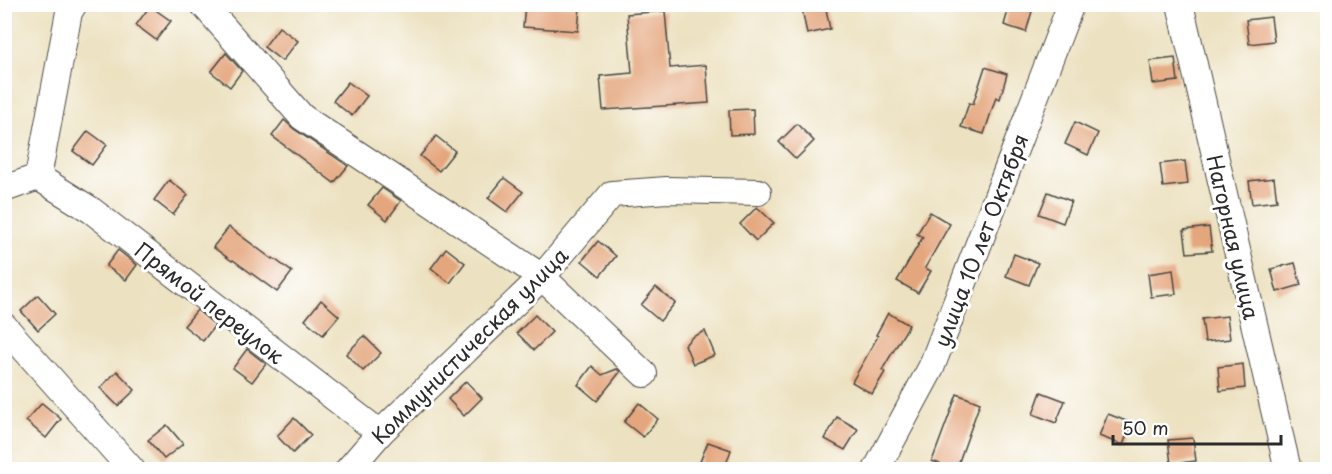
<svg xmlns="http://www.w3.org/2000/svg" width="1332" height="474" viewBox="0 0 1332 474" font-family="'Playpen Sans',sans-serif">
<style>
.building{fill:#e4a67d}
.lines{fill:none;stroke-linecap:round;stroke-linejoin:round}
.street-casing{stroke:#484641;stroke-width:28}
.street{stroke:#fff;stroke-width:26}
.labels{text-anchor:middle;dominant-baseline:central;stroke-width:6;stroke-linejoin:round;paint-order:stroke}
.street-label{font-size:21px;fill:#2b2b2b;stroke:#fff}
</style>
<rect width="100%" height="100%" fill="#fff"/>
<filter id="ink" filterUnits="userSpaceOnUse"><feTurbulence type="fractalNoise" baseFrequency=".0167" numOctaves="2"/><feDisplacementMap in="SourceGraphic" scale="12" xChannelSelector="R" yChannelSelector="G"/><feConvolveMatrix kernelMatrix="1 2 1 2 8 2 1 2 1" color-interpolation-filters="sRGB"/></filter>
<filter id="wash" filterUnits="userSpaceOnUse"><feTurbulence type="fractalNoise" baseFrequency=".008" numOctaves="4" result="noise"/><feDisplacementMap in="SourceGraphic" scale="24" xChannelSelector="R" yChannelSelector="G"/><feGaussianBlur stdDeviation="1.35" result="paint"/><feColorMatrix in="noise" values="0 0 0 0 0 0 0 0 0 0 0 0 0 0 0 0 0 1.4 0 .05"/><feComposite in="paint" operator="in"/></filter>
<g filter="url(#wash)">
<rect width="100%" height="100%" fill="#ece1c0"/>
<g id="blocks">
<g class="building">
<polygon points="525,4 580,6 578,31 523,27"/>
<polygon points="825,4 830,29 807,34 802,9"/>
<polygon points="1010,4 1022,4 1033,8 1026,32 1004,25"/>
<polygon points="150,6 171,21 156,40 136,25"/>
<polygon points="665,11 670,68 706,65 709,103 603,110 600,76 632,73 627,14"/>
<polygon points="1271,17 1274,41 1249,44 1246,20"/>
<polygon points="279,27 298,41 282,61 264,47"/>
<polygon points="226,53 242,71 230,87 211,72"/>
<polygon points="1175,58 1178,81 1153,84 1150,61"/>
<polygon points="985,67 1007,74 1000,99 996,97 984,134 961,127 969,103 973,104"/>
<polygon points="348,82 367,96 352,116 333,101"/>
<polygon points="753,109 754,134 730,135 729,110"/>
<polygon points="284,120 294,129 348,166 334,183 272,136"/>
<polygon points="1075,122 1098,133 1088,155 1065,144"/>
<polygon points="797,124 814,141 796,159 779,142"/>
<polygon points="88,131 107,145 92,165 73,151"/>
<polygon points="436,136 455,151 439,171 420,156"/>
<polygon points="1185,161 1188,184 1163,187 1160,164"/>
<polygon points="504,178 523,192 507,212 488,198"/>
<polygon points="1274,178 1277,201 1252,204 1249,181"/>
<polygon points="169,180 188,195 173,215 154,200"/>
<polygon points="382,188 401,201 387,220 368,205"/>
<polygon points="1048,192 1071,201 1063,223 1039,214"/>
<polygon points="757,207 774,223 756,241 740,224"/>
<polygon points="930,212 950,224 925,268 931,271 918,293 897,281 923,237 917,234"/>
<polygon points="229,227 272,259 273,258 292,272 277,292 233,260 232,261 213,247"/>
<polygon points="1209,227 1212,251 1187,253 1184,230"/>
<polygon points="598,241 616,256 600,276 582,261"/>
<polygon points="446,248 465,263 450,283 431,268"/>
<polygon points="118,250 137,265 126,280 106,266"/>
<polygon points="1014,254 1038,263 1029,285 1006,276"/>
<polygon points="1295,263 1301,285 1277,292 1271,269"/>
<polygon points="1173,270 1176,294 1151,297 1148,274"/>
<polygon points="656,287 675,303 660,321 641,305"/>
<polygon points="38,295 55,314 38,330 21,311"/>
<polygon points="321,300 339,316 323,335 305,320"/>
<polygon points="197,310 215,325 203,341 184,326"/>
<polygon points="888,313 909,325 882,370 885,372 872,394 852,382 878,336 876,335"/>
<polygon points="535,315 552,332 534,350 517,333"/>
<polygon points="1227,316 1230,339 1205,342 1202,319"/>
<polygon points="705,331 715,355 693,364 685,345 692,337"/>
<polygon points="364,336 381,353 363,371 346,354"/>
<polygon points="247,349 266,364 252,382 233,368"/>
<polygon points="1243,364 1245,388 1220,391 1218,367"/>
<polygon points="592,366 602,375 617,369 620,372 597,401 578,385"/>
<polygon points="117,371 135,390 118,406 100,388"/>
<polygon points="466,381 482,398 464,416 448,399"/>
<polygon points="1041,392 1065,401 1056,423 1033,414"/>
<polygon points="957,394 980,403 956,470 932,461"/>
<polygon points="42,403 61,419 46,438 26,421"/>
<polygon points="639,403 658,419 643,437 624,422"/>
<polygon points="1108,414 1131,423 1123,445 1099,436"/>
<polygon points="837,417 858,429 845,450 825,439"/>
<polygon points="294,418 311,435 293,453 277,436"/>
<polygon points="167,425 183,444 164,459 148,440"/>
<polygon points="1193,438 1196,461 1171,464 1168,440"/>
<polygon points="708,442 731,450 724,470 714,470 699,464"/>
</g>
</g>
</g>
<g filter="url(#ink)">
<use href="#blocks" fill-opacity="0" stroke="#484641" stroke-width="1.5"/>
<g class="lines">
<defs>
<g id="street">
<polyline points="203,4 302,117 542,277 644,374"/>
<polyline points="1180,4 1288,470"/>
<polyline points="38,177 91,210 380,433"/>
<polyline points="4,189 38,177 69,12 74,4"/>
<polyline points="4,326 132,470"/>
<polyline points="348,470 380,433 542,277 612,194 667,190 758,192"/>
<polyline points="876,470 931,368 1071,4"/>
</g>
</defs>
<use href="#street" class="street-casing"/>
<use href="#street" class="street"/>
</g>
</g>
<g class="labels">
<g class="street-label">
<text transform="translate(1234 237) rotate(77)">Нагорная улица</text>
<text transform="translate(980 240) rotate(-69)">улица 10 лет Октября</text>
<text transform="translate(210 302) rotate(38)">Прямой переулок</text>
<text transform="translate(469 345) rotate(-45)">Коммунистическая улица</text>
</g>
</g>
<rect width="1332" height="474" fill="none" stroke="#fff" stroke-width="24"/>
<path d="M1113 435v9h168v-9" fill="none" stroke="#2b2b2b" stroke-width="3"/>
<text x="1122" y="435" font-size="18" fill="#2b2b2b" stroke="#ffffff" stroke-width="4.5" paint-order="stroke">50 m</text>
</svg>
